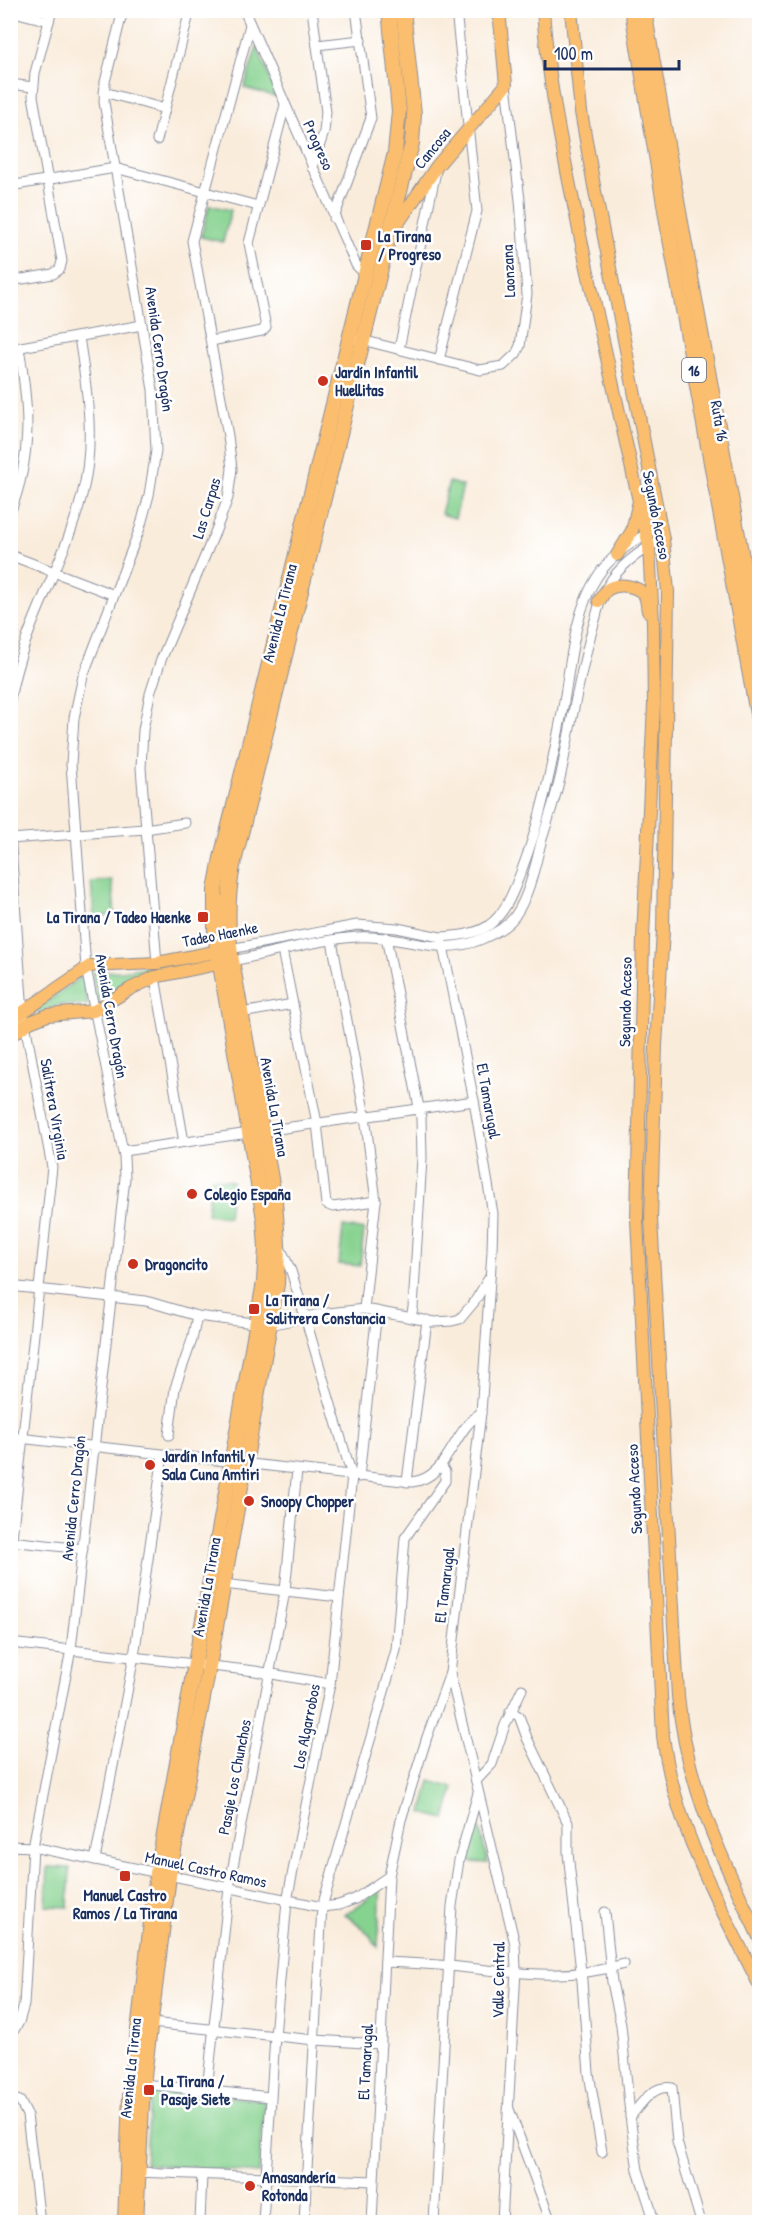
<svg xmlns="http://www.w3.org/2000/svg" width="770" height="2233" viewBox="0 0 770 2233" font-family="'Patrick Hand',sans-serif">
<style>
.green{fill:#86d28f;stroke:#508076;stroke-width:1.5}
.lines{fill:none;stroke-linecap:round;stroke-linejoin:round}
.minor-casing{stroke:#8a8e9c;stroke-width:11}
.major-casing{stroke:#8a8e9c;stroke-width:14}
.highway-casing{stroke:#8a8e9c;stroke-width:16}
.minor{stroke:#fff;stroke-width:9}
.major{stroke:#fbbe6e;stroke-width:12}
.highway{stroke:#fbbe6e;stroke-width:14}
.poi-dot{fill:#c8321e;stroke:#fff;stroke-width:2}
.labels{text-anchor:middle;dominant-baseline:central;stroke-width:5;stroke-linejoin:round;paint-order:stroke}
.shield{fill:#fff;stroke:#5f6d8e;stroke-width:1.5}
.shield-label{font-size:15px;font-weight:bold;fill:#1b2f5e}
.street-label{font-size:16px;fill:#1b2f5e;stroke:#fff}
.poi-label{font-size:16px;font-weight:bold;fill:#1b2f5e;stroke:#fff;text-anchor:start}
</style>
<rect width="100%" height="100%" fill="#fff"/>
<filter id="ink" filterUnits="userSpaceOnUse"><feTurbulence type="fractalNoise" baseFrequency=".0167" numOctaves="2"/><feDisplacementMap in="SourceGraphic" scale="12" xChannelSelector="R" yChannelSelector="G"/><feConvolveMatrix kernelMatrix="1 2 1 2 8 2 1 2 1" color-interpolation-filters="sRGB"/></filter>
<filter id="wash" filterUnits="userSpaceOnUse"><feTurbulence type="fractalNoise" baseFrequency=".008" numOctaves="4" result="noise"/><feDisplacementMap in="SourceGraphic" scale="24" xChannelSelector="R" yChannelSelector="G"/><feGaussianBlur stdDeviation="1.35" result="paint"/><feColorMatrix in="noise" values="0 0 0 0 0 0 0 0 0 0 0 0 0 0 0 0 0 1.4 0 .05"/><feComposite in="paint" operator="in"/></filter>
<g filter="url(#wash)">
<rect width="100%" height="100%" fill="#f9ecdb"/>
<g class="green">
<polygon points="257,46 277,97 244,88"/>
<polygon points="209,205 231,210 223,242 201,237"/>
<polygon points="449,482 463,486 455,518 441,514"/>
<polygon points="112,880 115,915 94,917 91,882"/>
<polygon points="209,956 210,961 156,972 98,1002 92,972 121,971"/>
<polygon points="82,976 88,1005 59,1005 38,1013 36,1010"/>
<polygon points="211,1178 232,1181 228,1217 207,1214"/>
<polygon points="343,1227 364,1230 360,1266 339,1264"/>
<polygon points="430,1781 454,1788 445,1819 422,1813"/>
<polygon points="478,1821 488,1863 468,1862"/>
<polygon points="48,1867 70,1868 68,1907 46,1906"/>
<path d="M381 1882 378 1947C369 1933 360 1923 345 1915L370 1897Z"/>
<polygon points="151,2091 265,2100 259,2173 145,2164"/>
</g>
</g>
<g filter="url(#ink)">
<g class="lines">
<defs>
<g id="minor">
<polyline points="244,10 356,265 367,276"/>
<polyline points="312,10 326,112 324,132 312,168"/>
<polyline points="10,11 49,21"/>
<polyline points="317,45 361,40"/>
<polyline points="10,84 33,87"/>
<polyline points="104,92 165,109"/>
<polyline points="157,140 190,10"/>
<polyline points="10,186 115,168 258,206"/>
<polyline points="334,218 371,118 356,10"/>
<polyline points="10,281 53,274 60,269 62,261 33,96 35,73 52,10"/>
<polyline points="358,339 480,370 503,366 516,354 520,346 527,294 520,200 506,85"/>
<polyline points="211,341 262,331 266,327 249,243 285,105"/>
<polyline points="10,349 142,325"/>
<polyline points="399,349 436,171"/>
<polyline points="439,360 477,211 456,10"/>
<path d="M10 513C33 455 29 407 19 348"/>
<polyline points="10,555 114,595"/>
<path d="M10 701C21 628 64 566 82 495 96 442 87 390 79 337"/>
<polyline points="10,833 23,1013 52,1167 10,1557"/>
<polyline points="10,839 145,829 185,823"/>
<polyline points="386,937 421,1118 422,1158 413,1308 411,1317"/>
<path d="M440 937C455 936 474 935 488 926 506 913 513 892 521 872 540 823 551 769 561 718 570 674 572 615 597 577 611 554 638 539 660 525"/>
<polyline points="332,941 365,1116 376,1201 364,1309"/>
<polyline points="230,949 357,925 397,928 440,937 443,946 474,1101 493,1214 492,1251 481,1413 450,1673 427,1737 401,1820 389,1876 372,2222"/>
<polyline points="282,950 317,1123 326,1204 333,1207 376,1201"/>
<path d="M232 961C273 953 315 940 357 937 401 934 438 958 482 939 494 934 507 927 515 916 530 894 535 865 542 839 549 817 556 796 561 774 571 725 579 675 593 627 598 612 599 598 608 585 620 565 643 549 663 539"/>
<polyline points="157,963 141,768 143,730 150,694 161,660 216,530 228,498 232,469 228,436 192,241 250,25"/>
<polyline points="155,977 184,1142"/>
<polyline points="241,1013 293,1004"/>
<polyline points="123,1151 474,1101"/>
<polyline points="10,1286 146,1301 197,1316 270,1325 320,1314 364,1309 434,1322 452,1321 460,1319 475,1301 489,1278"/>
<polyline points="169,1435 175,1388 192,1340 197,1316"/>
<path d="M10 1437 412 1482C449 1478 452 1430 481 1413"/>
<polyline points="359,1477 377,1311"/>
<polyline points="407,1482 427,1320"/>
<polyline points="10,1541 83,1549"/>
<polyline points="223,1584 339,1597"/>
<polyline points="10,1643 255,1671 330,1684"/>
<polyline points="450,1673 515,1944 516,1970 502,2222"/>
<polyline points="510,1712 519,1716 527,1738 568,1823 568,1853 582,1981 589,2073 602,2152"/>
<polyline points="476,1781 492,1764 505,1725 522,1689"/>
<polyline points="10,1846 33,1847 322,1907 339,1905 355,1899 389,1876"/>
<polyline points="95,1860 134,1656 163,1455"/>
<polyline points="605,1912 612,1982 621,2025 631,2124 638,2170 651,2210 653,2222"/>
<path d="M385 1962C407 1963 429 1964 450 1966 509 1972 567 1982 624 1964"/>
<polyline points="151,2023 315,2040 381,2044"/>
<polyline points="10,2036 19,2022 24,2005 33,1847 71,1649 125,1178 124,1157 86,968 71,764 74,718 83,676 140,528 149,495 156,451 153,390 104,102 105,82 123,10"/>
<polyline points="143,2084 270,2097"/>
<polyline points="207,2090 229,1888 285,1591 297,1470"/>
<polyline points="10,2098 20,2101 27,2115 40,2222"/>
<polyline points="509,2109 551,2222"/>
<path d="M630 2117C641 2104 653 2084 672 2088L677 2142 701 2222"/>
<polyline points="136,2172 374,2181"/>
<polyline points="200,2222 202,2175"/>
<polyline points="263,2222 275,2036 287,1901 330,1684 352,1476 302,1307 291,1271 280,1247"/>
<polyline points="304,2222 322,1907 396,1650 405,1538 445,1481 445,1472 441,1465"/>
<polyline points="434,2222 452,1906 459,1860 478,1793"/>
</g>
<g id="major">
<path d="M543 10C548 86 565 161 580 235 602 339 626 442 649 546L653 623 654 704 643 937 637 1220 663 1736C674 1826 720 1906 760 1986"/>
<path d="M571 10 581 112 594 186 663 539 668 592 663 931 656 1045 651 1219 678 1696C687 1789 721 1856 760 1939"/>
<polyline points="392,232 437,166 506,85 499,10"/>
<polyline points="617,555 632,531 638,505"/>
<path d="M599 601C602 597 604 592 608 589 619 583 638 585 645 596 647 600 647 607 648 611"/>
<polyline points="10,1021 90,966 157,963 225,950"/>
<polyline points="10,1036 30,1022 48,1015 94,1011 130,989 155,977 227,962"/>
</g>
<g id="highway">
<polyline points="632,10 668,228 760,730"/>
<polyline points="644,10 672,173 760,656"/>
<polyline points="125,2222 130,2096 157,1873 264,1282 266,1248 264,1219 215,936 215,890 221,858 395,153 399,111 389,10"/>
<path d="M136 2222 143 2084 169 1876 208 1672 277 1284 278 1244 275 1201 232 961C227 928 227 898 233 866L412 143 414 114 403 10"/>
</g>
</defs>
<use href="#minor" class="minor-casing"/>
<use href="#major" class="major-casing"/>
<use href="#highway" class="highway-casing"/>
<use href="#minor" class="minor"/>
<use href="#major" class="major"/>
<use href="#highway" class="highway"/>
</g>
</g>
<g class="poi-dot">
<rect x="360" y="239" width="12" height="12" rx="3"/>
<circle cx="323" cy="381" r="6"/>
<rect x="197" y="911" width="12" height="12" rx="3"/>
<circle cx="192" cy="1194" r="6"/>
<circle cx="133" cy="1264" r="6"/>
<rect x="248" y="1303" width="12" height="12" rx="3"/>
<circle cx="150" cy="1465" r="6"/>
<circle cx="249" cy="1501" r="6"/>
<rect x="119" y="1870" width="12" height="12" rx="3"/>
<rect x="143" y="2084" width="12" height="12" rx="3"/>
<circle cx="250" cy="2186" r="6"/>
</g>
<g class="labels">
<rect class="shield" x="682" y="358" width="24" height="24" rx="4.5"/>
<g class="shield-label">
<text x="694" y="370">16</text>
</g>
<g class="street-label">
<text transform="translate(319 145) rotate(66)">Progreso</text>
<text transform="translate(432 148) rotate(-51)">Cancosa</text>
<text transform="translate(508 271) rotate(-93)">Laonzana</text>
<text transform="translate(160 349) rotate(82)">Avenida Cerro Dragón</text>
<text transform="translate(720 421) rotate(80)">Ruta 16</text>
<text transform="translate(206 508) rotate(-73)">Las Carpas</text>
<text transform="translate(657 515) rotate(79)">Segundo Acceso</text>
<text transform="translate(279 613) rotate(-76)">Avenida La Tirana</text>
<text transform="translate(220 934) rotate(-11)">Tadeo Haenke</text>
<text transform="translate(625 1002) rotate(-89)">Segundo Acceso</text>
<text transform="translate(112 1016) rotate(80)">Avenida Cerro Dragón</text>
<text transform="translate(489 1101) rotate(80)">El Tamarugal</text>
<text transform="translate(275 1107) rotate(80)">Avenida La Tirana</text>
<text transform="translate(55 1109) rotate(80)">Salitrera Virginia</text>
<text transform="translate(634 1489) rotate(-93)">Segundo Acceso</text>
<text transform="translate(73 1498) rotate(-84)">Avenida Cerro Dragón</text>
<text transform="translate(444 1585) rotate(-83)">El Tamarugal</text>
<text transform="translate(206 1587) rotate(-80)">Avenida La Tirana</text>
<text transform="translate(306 1726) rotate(-79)">Los Algarrobos</text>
<text transform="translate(234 1777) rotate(-79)">Pasaje Los Chunchos</text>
<text transform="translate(206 1869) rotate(12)">Manuel Castro Ramos</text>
<text transform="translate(498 1980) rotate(-89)">Valle Central</text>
<text transform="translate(365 2062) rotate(-87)">El Tamarugal</text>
<text transform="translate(130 2068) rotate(-84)">Avenida La Tirana</text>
</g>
<g class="poi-label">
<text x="378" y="236">La Tirana<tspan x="378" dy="18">/ Progreso</tspan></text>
<text x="335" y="372">Jardín Infantil<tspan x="335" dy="18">Huellitas</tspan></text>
<text x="191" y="917" text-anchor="end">La Tirana / Tadeo Haenke</text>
<text x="204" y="1194">Colegio España</text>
<text x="145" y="1264">Dragoncito</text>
<text x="266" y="1300">La Tirana /<tspan x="266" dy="18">Salitrera Constancia</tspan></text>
<text x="162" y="1456">Jardín Infantil y<tspan x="162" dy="18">Sala Cuna Amtiri</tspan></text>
<text x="261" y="1501">Snoopy Chopper</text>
<text x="125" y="1895" text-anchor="middle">Manuel Castro<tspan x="125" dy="18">Ramos / La Tirana</tspan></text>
<text x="161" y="2081">La Tirana /<tspan x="161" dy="18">Pasaje Siete</tspan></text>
<text x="262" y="2177">Amasandería<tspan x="262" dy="18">Rotonda</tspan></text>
</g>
</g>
<rect width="770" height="2233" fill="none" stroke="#fff" stroke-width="36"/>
<path d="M545 60v9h134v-9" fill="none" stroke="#1b2f5e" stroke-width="3"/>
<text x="554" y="60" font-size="18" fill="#1b2f5e" stroke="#ffffff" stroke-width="4.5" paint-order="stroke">100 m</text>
</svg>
